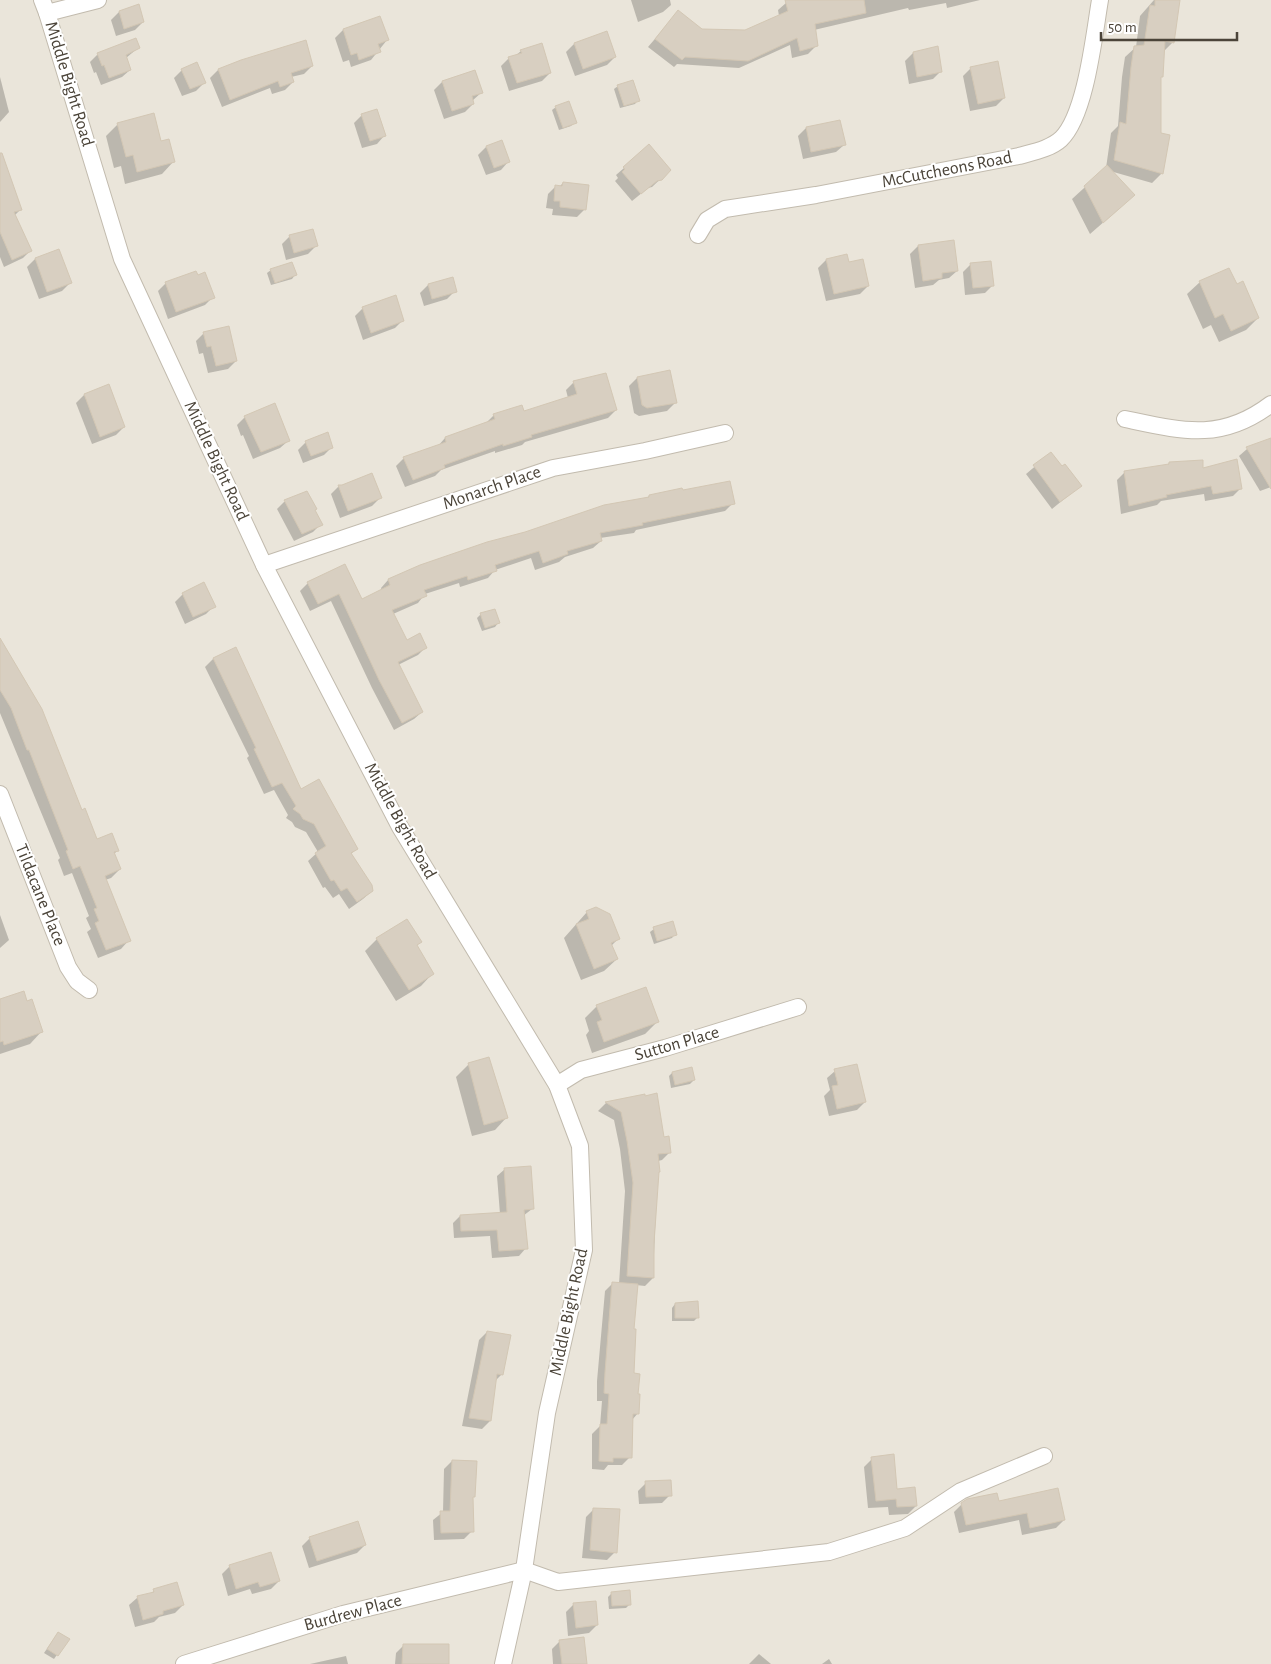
<svg xmlns="http://www.w3.org/2000/svg" width="1271" height="1664" viewBox="0 0 1271 1664" font-family="'Alegreya Sans',sans-serif">
<style>
.residential{fill:#eae5da}
.shadow{fill:#0003}
.building{fill:#d8cfc1;stroke:#d3c7b4}
.lines{fill:none;stroke-linecap:round;stroke-linejoin:round}
.street-casing{stroke:#c2bbae;stroke-width:18}
.street{stroke:#fff;stroke-width:16}
.labels{text-anchor:middle;dominant-baseline:central;stroke-width:4;stroke-linejoin:round;paint-order:stroke}
.street-label{font-size:18px;fill:#4b4439;stroke:#fff}
</style>
<rect width="100%" height="100%" fill="#f6f3ec"/>
<rect class="residential" x="0" y="0" width="1271" height="1664"/>
<g class="shadow">
<polygon points="631,0 670,0 671,5 663,12 638,22"/>
<polygon points="799,0 980,0 947,8 946,3 909,10 908,8 814,30 816,46 808,54 792,58 790,45 739,68 677,64 674,67 648,47 671,20 701,30 745,31 779,16 778,10 786,3"/>
<polygon points="1154,0 1179,0 1173,42 1164,51 1162,76 1160,78 1160,134 1162,173 1152,183 1110,171 1121,207 1090,234 1072,199 1106,168 1111,133 1118,126 1122,77 1125,57 1136,47 1140,16"/>
<polygon points="119,12 143,22 135,30 116,36 111,20"/>
<polygon points="343,30 387,40 371,60 351,67 349,60 343,62 335,38"/>
<polygon points="606,33 615,57 607,65 575,76 566,52 574,44"/>
<polygon points="138,48 126,58 130,70 122,77 101,85 96,72 94,73 90,62 98,54"/>
<polygon points="521,51 550,73 542,81 509,91 501,66 509,58 515,56"/>
<polygon points="913,53 941,71 933,79 909,84 905,61"/>
<polygon points="241,61 312,66 304,74 291,77 293,82 285,90 272,94 270,88 222,107 210,78 218,70"/>
<polygon points="971,68 1004,98 996,106 970,111 963,76"/>
<polygon points="182,70 204,83 196,91 182,96 174,78"/>
<polygon points="475,71 482,92 472,101 473,104 465,112 444,119 434,90 442,82"/>
<polygon points="0,77 9,112 0,122"/>
<polygon points="618,86 638,100 635,104 620,108 614,89"/>
<polygon points="556,107 575,122 571,126 559,130 552,110"/>
<polygon points="362,115 384,136 377,144 362,148 354,123"/>
<polygon points="118,124 160,143 174,161 162,174 125,184 121,166 114,168 106,136"/>
<polygon points="806,128 844,145 836,152 803,159 798,136"/>
<polygon points="486,147 508,162 501,170 486,175 478,155"/>
<polygon points="624,168 670,170 652,187 648,188 632,201 615,181 618,178 616,175"/>
<polygon points="0,178 21,209 14,216 31,250 23,258 4,267 0,257"/>
<polygon points="563,183 585,209 577,217 552,215 553,209 546,208 548,194 556,186 559,187"/>
<polygon points="290,236 316,246 308,254 286,260 282,244"/>
<polygon points="918,246 957,271 949,278 939,280 933,285 915,288 910,254"/>
<polygon points="59,250 70,283 62,291 39,299 27,267 35,259"/>
<polygon points="826,260 848,264 868,286 860,294 826,301 818,268"/>
<polygon points="971,264 993,285 985,293 965,295 963,272"/>
<polygon points="271,270 295,275 292,279 271,285 267,273"/>
<polygon points="452,279 455,291 447,299 424,306 420,293 428,285"/>
<polygon points="1200,282 1236,286 1258,318 1246,330 1219,342 1211,325 1203,329 1187,294"/>
<polygon points="166,283 213,297 205,305 168,319 158,291"/>
<polygon points="363,308 403,320 395,328 363,340 355,316"/>
<polygon points="204,333 236,361 228,369 208,373 203,353 199,354 196,341"/>
<polygon points="637,378 675,403 667,411 639,416 634,413 629,386"/>
<polygon points="574,382 616,410 608,418 525,442 522,445 495,453 495,451 441,470 435,476 405,487 396,466 404,458 438,446 445,438 485,424 494,415 523,413 568,398 566,390"/>
<polygon points="84,395 124,427 116,435 92,444 76,403"/>
<polygon points="245,417 288,441 280,448 253,459 243,435 241,436 237,425"/>
<polygon points="1271,439 1271,487 1260,491 1239,456 1247,449"/>
<polygon points="306,442 332,447 324,455 303,463 298,450"/>
<polygon points="1051,453 1062,468 1080,486 1052,509 1026,474"/>
<polygon points="1169,463 1202,469 1241,488 1233,496 1205,501 1204,494 1161,501 1157,505 1121,514 1117,480 1125,472 1167,466"/>
<polygon points="339,486 380,498 372,506 340,518 331,494"/>
<polygon points="306,493 321,524 313,532 294,541 277,509 284,502"/>
<polygon points="649,496 733,503 725,511 636,530 634,533 600,538 601,541 593,548 565,557 559,562 535,570 531,558 495,570 488,578 460,587 459,583 425,594 418,603 393,614 406,642 426,647 418,655 398,665 422,712 414,719 394,730 372,688 331,601 310,611 300,591 308,583 362,601 382,591 381,588 388,580 420,566 646,499"/>
<polygon points="183,594 214,606 206,614 185,624 175,602"/>
<polygon points="481,614 498,623 495,627 482,631 477,618"/>
<polygon points="0,640 81,812 97,840 117,851 114,854 120,869 111,878 105,880 129,940 121,949 98,958 87,932 91,929 86,918 89,916 72,873 64,876 58,860 60,858 0,713"/>
<polygon points="235,649 300,791 356,849 351,854 372,891 363,899 349,909 339,894 333,898 325,887 323,888 308,861 318,852 306,832 295,827 292,822 286,818 288,815 274,790 264,794 247,758 249,756 205,667 213,659"/>
<polygon points="587,912 618,939 611,946 617,959 604,971 581,980 564,938"/>
<polygon points="0,915 9,940 0,948"/>
<polygon points="654,929 675,934 672,938 654,944 650,932"/>
<polygon points="377,939 420,942 416,946 433,973 421,986 396,1001 365,951"/>
<polygon points="0,1000 27,1002 42,1031 30,1044 0,1054"/>
<polygon points="597,1006 657,1022 645,1034 592,1053 586,1035 589,1031 585,1018"/>
<polygon points="469,1064 507,1117 495,1130 472,1136 456,1077"/>
<polygon points="691,1069 694,1080 690,1084 671,1088 669,1076 672,1073"/>
<polygon points="835,1071 865,1102 857,1110 829,1116 824,1096 830,1090 827,1078"/>
<polygon points="644,1095 670,1152 662,1160 658,1161 653,1278 645,1286 636,1285 633,1331 633,1375 638,1413 632,1420 630,1457 622,1465 608,1465 604,1470 592,1469 592,1434 600,1426 602,1401 597,1401 597,1381 605,1291 613,1283 619,1284 625,1191 620,1149 614,1120 598,1111 606,1103"/>
<polygon points="505,1169 532,1209 523,1216 526,1248 519,1256 492,1258 490,1236 454,1238 453,1223 460,1216 500,1214 497,1176"/>
<polygon points="675,1304 698,1317 694,1321 672,1321 672,1308"/>
<polygon points="487,1332 502,1374 495,1381 490,1421 482,1429 462,1426 479,1340"/>
<polygon points="872,1459 896,1490 916,1506 908,1514 889,1515 888,1507 868,1508 864,1467"/>
<polygon points="452,1461 474,1496 471,1499 472,1531 464,1539 434,1540 433,1520 443,1512 444,1469"/>
<polygon points="646,1483 670,1495 662,1503 639,1504 638,1491"/>
<polygon points="998,1502 1064,1520 1056,1528 1022,1535 1019,1520 959,1533 954,1512 962,1504"/>
<polygon points="594,1509 615,1552 607,1560 582,1558 586,1517"/>
<polygon points="310,1538 365,1545 357,1553 309,1568 302,1546"/>
<polygon points="230,1566 279,1581 271,1589 252,1594 250,1589 228,1596 222,1574"/>
<polygon points="154,1591 183,1605 175,1613 159,1617 154,1622 135,1627 129,1605 137,1598 150,1594"/>
<polygon points="612,1593 630,1604 626,1608 609,1609 608,1597"/>
<polygon points="574,1604 597,1625 589,1633 568,1636 566,1612"/>
<polygon points="58,1633 68,1639 54,1659 44,1653"/>
<polygon points="560,1641 586,1664 553,1664 552,1649"/>
<polygon points="404,1645 447,1664 395,1664 396,1653"/>
<polygon points="759,1654 771,1664 749,1664"/>
<polygon points="346,1656 348,1664 310,1664"/>
<polygon points="829,1659 832,1664 822,1664"/>
</g>
<g class="building">
<polygon points="785,0 864,0 866,13 815,24 818,46 800,51 797,38 748,61 685,57 682,60 655,39 678,10 702,29 745,30 788,11"/>
<polygon points="1155,0 1180,0 1174,43 1165,41 1163,77 1161,77 1161,133 1170,135 1163,174 1114,160 1120,122 1126,124 1131,67 1134,46 1144,45 1150,5 1155,6"/>
<polygon points="139,4 144,22 124,29 119,11"/>
<polygon points="380,16 389,40 378,44 381,52 359,60 357,53 351,55 343,29"/>
<polygon points="607,31 616,57 583,69 574,43"/>
<polygon points="136,38 140,48 126,55 131,70 109,78 104,65 102,66 97,53"/>
<polygon points="306,40 313,66 291,73 294,82 280,87 278,81 230,100 218,69 241,60"/>
<polygon points="542,43 551,73 517,83 508,57 522,53 520,50"/>
<polygon points="938,46 942,72 917,77 913,52"/>
<polygon points="998,61 1005,98 978,104 970,67"/>
<polygon points="197,62 206,83 190,89 181,69"/>
<polygon points="475,70 483,93 472,96 474,104 452,111 442,81"/>
<polygon points="633,80 640,101 624,106 617,85"/>
<polygon points="569,101 577,123 563,128 555,106"/>
<polygon points="377,109 386,136 370,141 361,114"/>
<polygon points="154,113 161,141 169,139 175,162 137,172 133,155 126,157 117,123"/>
<polygon points="840,120 846,145 811,152 806,127"/>
<polygon points="502,140 510,162 494,168 486,146"/>
<polygon points="649,144 671,170 662,180 657,181 641,194 622,172 625,169 623,167"/>
<polygon points="0,153 2,153 22,210 14,212 32,251 12,260 0,232"/>
<polygon points="1107,165 1135,195 1103,223 1084,186"/>
<polygon points="563,182 589,185 586,210 560,207 560,201 554,201 555,185 562,186"/>
<polygon points="313,229 318,246 294,253 289,235"/>
<polygon points="954,240 958,271 942,273 942,278 923,281 918,245"/>
<polygon points="59,249 72,283 47,292 35,258"/>
<polygon points="847,254 849,262 863,259 869,286 834,294 826,259"/>
<polygon points="991,261 994,286 973,288 970,263"/>
<polygon points="292,262 297,275 275,283 270,269"/>
<polygon points="1229,268 1237,284 1243,281 1259,318 1231,331 1223,314 1215,318 1199,281"/>
<polygon points="196,271 198,275 205,272 215,298 176,312 165,282"/>
<polygon points="453,277 457,292 432,299 428,284"/>
<polygon points="396,295 404,321 371,333 362,307"/>
<polygon points="229,326 237,361 216,366 211,346 207,347 203,332"/>
<polygon points="670,370 677,403 647,408 642,405 637,377"/>
<polygon points="606,373 617,410 531,435 532,437 503,446 503,444 444,465 445,468 413,480 403,457 446,442 445,437 495,419 493,414 522,405 524,411 577,394 573,381"/>
<polygon points="109,384 125,427 100,437 84,394"/>
<polygon points="275,403 290,441 261,452 244,416"/>
<polygon points="328,432 333,448 311,456 305,441"/>
<polygon points="1271,438 1271,489 1246,447"/>
<polygon points="1051,452 1062,466 1065,464 1082,486 1060,502 1033,465"/>
<polygon points="1237,459 1242,489 1213,494 1211,486 1166,495 1167,497 1129,506 1124,471 1169,464 1169,462 1203,460 1203,468"/>
<polygon points="372,473 382,498 348,511 338,485 342,485"/>
<polygon points="730,481 735,504 642,523 643,525 600,533 602,541 567,551 568,554 543,563 539,551 495,565 497,571 468,580 467,576 424,590 427,596 392,610 407,640 420,633 427,648 398,662 423,712 402,723 379,680 339,594 318,604 307,582 345,564 362,599 390,585 388,579 420,565 487,542 525,532 604,505 649,497 649,495 682,488 683,490"/>
<polygon points="307,491 317,509 315,510 323,525 302,534 284,500"/>
<polygon points="204,582 216,607 193,617 182,593"/>
<polygon points="495,609 500,623 485,628 480,613"/>
<polygon points="0,638 42,709 82,810 85,808 97,839 112,833 119,851 114,852 121,869 105,876 131,941 106,950 95,923 99,921 94,909 97,908 80,866 73,869 66,851 68,850 29,750 27,750 11,708 0,690"/>
<polygon points="236,647 301,789 319,779 358,849 351,853 372,885 373,891 357,902 347,888 341,891 334,880 331,881 315,853 326,846 314,824 303,819 300,814 293,809 296,806 282,783 272,787 254,749 256,748 213,658"/>
<polygon points="596,907 610,914 620,939 611,943 618,959 594,969 576,924 589,919 586,911"/>
<polygon points="407,919 422,942 417,945 434,974 409,990 376,938"/>
<polygon points="673,921 677,935 657,941 653,927"/>
<polygon points="646,987 659,1022 604,1042 597,1022 602,1020 596,1005"/>
<polygon points="24,991 27,1001 32,999 43,1032 4,1045 3,1041 0,1042 0,999"/>
<polygon points="489,1057 508,1118 484,1125 468,1063"/>
<polygon points="857,1064 866,1102 837,1109 832,1086 838,1085 834,1069"/>
<polygon points="692,1067 695,1080 675,1085 672,1072"/>
<polygon points="657,1093 664,1137 669,1136 671,1153 658,1154 660,1172 659,1172 654,1243 654,1278 627,1276 633,1183 627,1141 621,1112 605,1102 645,1094 645,1096"/>
<polygon points="531,1166 534,1209 524,1210 528,1249 499,1251 497,1230 461,1231 460,1215 507,1212 504,1168"/>
<polygon points="612,1282 638,1284 634,1329 636,1329 634,1373 640,1374 638,1394 640,1394 639,1414 633,1414 632,1458 613,1458 613,1462 599,1461 600,1424 607,1424 609,1394 604,1393 605,1372"/>
<polygon points="698,1301 699,1318 675,1318 675,1303"/>
<polygon points="487,1331 511,1335 503,1375 497,1374 491,1421 469,1418"/>
<polygon points="894,1454 897,1489 915,1487 917,1506 897,1507 896,1499 876,1501 871,1457"/>
<polygon points="452,1460 477,1461 475,1497 473,1497 474,1532 441,1533 440,1511 450,1511"/>
<polygon points="671,1480 672,1496 646,1497 645,1481"/>
<polygon points="1058,1488 1065,1520 1030,1528 1027,1513 966,1525 961,1503 967,1499 997,1493 999,1501"/>
<polygon points="593,1508 620,1509 617,1553 590,1550"/>
<polygon points="358,1521 366,1545 317,1561 309,1537"/>
<polygon points="271,1552 280,1581 260,1587 258,1582 236,1589 229,1565"/>
<polygon points="177,1582 184,1605 163,1611 163,1614 143,1620 137,1596 154,1592 153,1589"/>
<polygon points="630,1590 631,1605 612,1606 611,1592"/>
<polygon points="596,1601 598,1625 576,1628 573,1603"/>
<polygon points="58,1632 70,1639 58,1656 47,1649"/>
<polygon points="584,1637 587,1664 562,1664 559,1640"/>
<polygon points="403,1644 449,1644 449,1664 402,1664"/>
</g>
<g class="lines">
<defs>
<g id="street">
<polyline points="42,0 47,13 122,259 264,565 400,827 557,1085 580,1146 584,1250 547,1413 524,1570 503,1664"/>
<polyline points="47,13 98,0"/>
<path d="M698 235 707 220 725 209 816 195 1019 156C1033 152 1050 149 1061 139 1086 115 1094 35 1100 0"/>
<path d="M1125 419C1182 431 1221 442 1271 404"/>
<polyline points="264,565 553,468 645,451 725,433"/>
<polyline points="0,794 68,967 77,981 89,990"/>
<polyline points="557,1085 581,1070 665,1048 798,1007"/>
<polyline points="184,1664 343,1614 524,1570 558,1582 829,1552 905,1528 961,1491 1044,1456"/>
</g>
</defs>
<use href="#street" class="street-casing"/>
<use href="#street" class="street"/>
</g>
<g class="labels">
<g class="street-label">
<text transform="translate(69 84) rotate(73)">Middle Bight Road</text>
<text transform="translate(947 170) rotate(-11)">McCutcheons Road</text>
<text transform="translate(216 461) rotate(65)">Middle Bight Road</text>
<text transform="translate(492 488) rotate(-19)">Monarch Place</text>
<text transform="translate(400 821) rotate(61)">Middle Bight Road</text>
<text transform="translate(40 895) rotate(68)">Tildacane Place</text>
<text transform="translate(677 1044) rotate(-16)">Sutton Place</text>
<text transform="translate(569 1312) rotate(-78)">Middle Bight Road</text>
<text transform="translate(353 1613) rotate(-15)">Burdrew Place</text>
</g>
</g>
<path d="M1101 32v8h136v-8" fill="none" stroke="#4b4439" stroke-width="2.5"/>
<text x="1108" y="32" font-size="15" fill="#4b4439" stroke="#ffffff" stroke-width="4" paint-order="stroke">50 m</text>
</svg>
